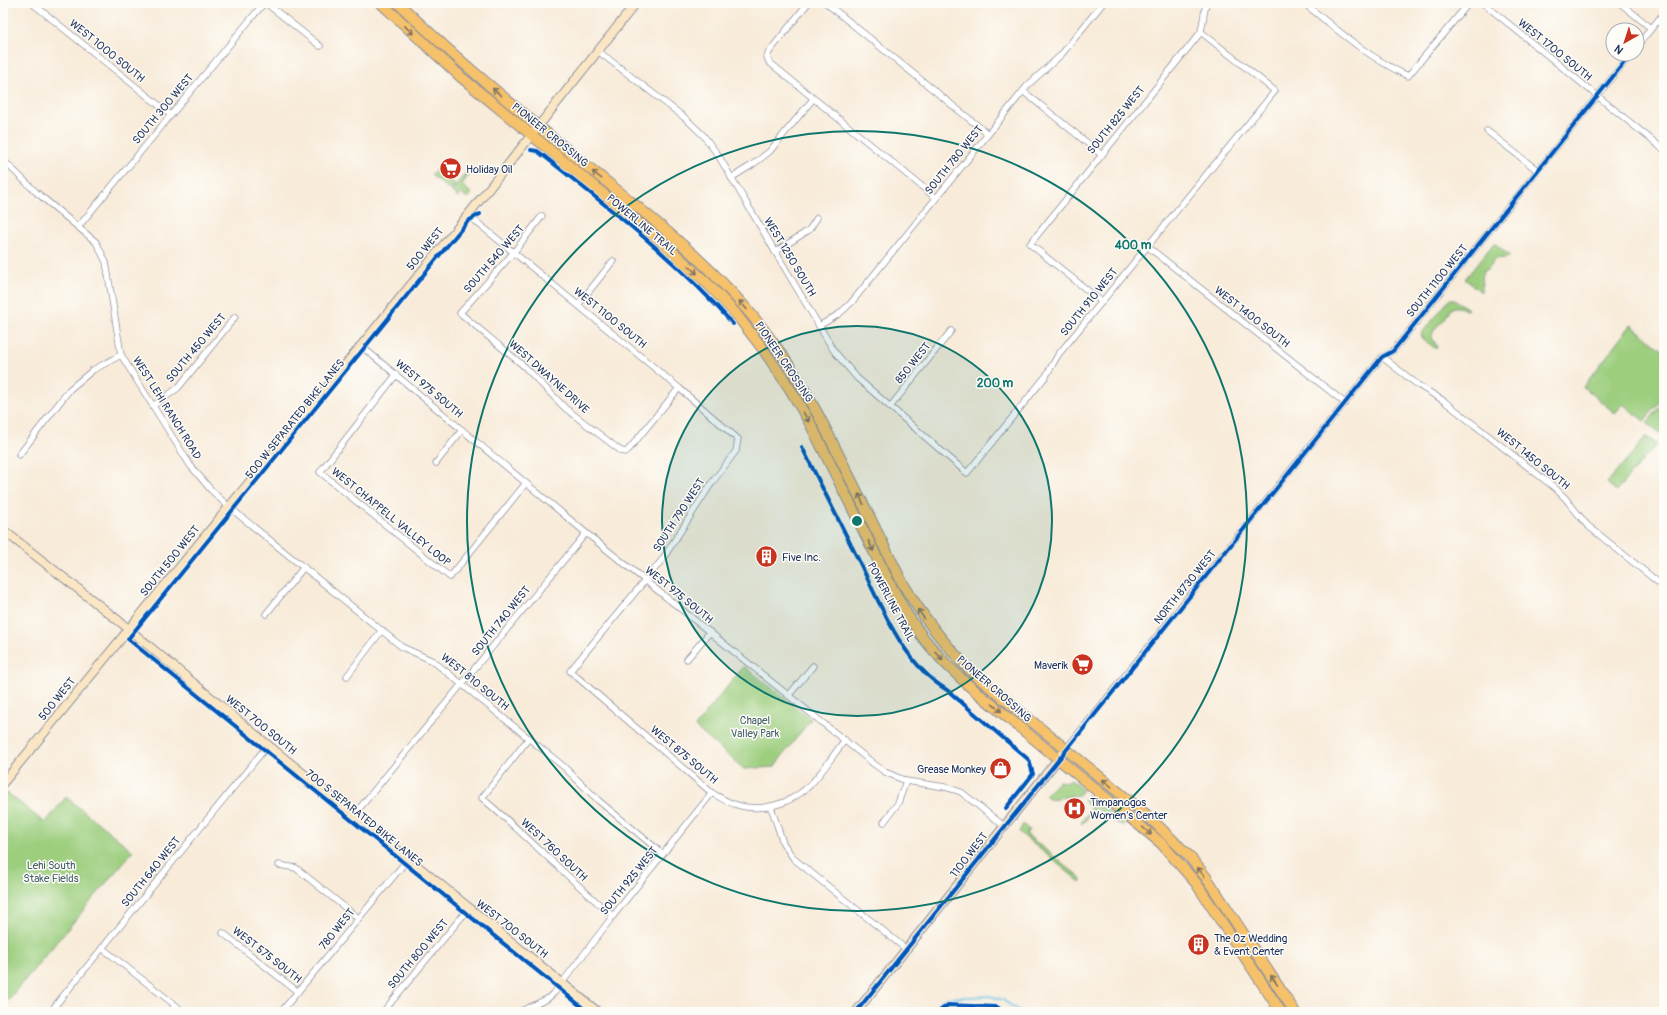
<svg xmlns="http://www.w3.org/2000/svg" width="1667" height="1015" viewBox="0 0 1667 1015" font-family="Pangolin,sans-serif">
<style>
.green{fill:#9cce7e;stroke:#5c7e6e}
.lines{fill:none;stroke-linecap:round;stroke-linejoin:round}
.stream{stroke:#64c1e2;stroke-width:2}
.street-casing{stroke:#8a8d9c;stroke-width:7}
.secondary-casing{stroke:#8a8d9c;stroke-width:10}
.highway-casing{stroke:#8a8d9c;stroke-width:12}
.street{stroke:#fff;stroke-width:5.5}
.secondary{stroke:#fbe6c4;stroke-width:8}
.highway{stroke:#f5c16b;stroke-width:10}
.cycleway-casing{stroke:#fdfcf7;stroke-width:6}
.cycleway{stroke:#0057b8;stroke-width:4}
.oneway{stroke:#7d7164}
.ring{fill:none;stroke:#0f766e;stroke-width:2}
.labels{text-anchor:middle;dominant-baseline:central;stroke-width:3;stroke-linejoin:round;paint-order:stroke}
.street-label{font-size:11px;fill:#1b2f5e;stroke:#fdfcf7}
.poi-label{font-size:11px;fill:#1b2f5e;stroke:#fdfcf7;text-anchor:start}
.park-label{font-size:11px;fill:#425f68;stroke:#fdfcf7}
.centre{fill:#0f766e;stroke:#fdfcf7;stroke-width:2}
.ring-label{font-size:12px;text-anchor:middle;font-weight:bold;fill:#0f766e;stroke:#fdfcf7;stroke-width:3;stroke-linejoin:round;paint-order:stroke}
</style>
<rect width="100%" height="100%" fill="#fdfcf7"/>
<filter id="ink" filterUnits="userSpaceOnUse"><feTurbulence type="fractalNoise" baseFrequency=".025" numOctaves="2"/><feDisplacementMap in="SourceGraphic" scale="8" xChannelSelector="R" yChannelSelector="G"/><feConvolveMatrix kernelMatrix="1 2 1 2 8 2 1 2 1" color-interpolation-filters="sRGB"/></filter>
<filter id="wash" filterUnits="userSpaceOnUse"><feTurbulence type="fractalNoise" baseFrequency=".012" numOctaves="4" result="noise"/><feDisplacementMap in="SourceGraphic" scale="16" xChannelSelector="R" yChannelSelector="G"/><feGaussianBlur stdDeviation="0.9" result="paint"/><feColorMatrix in="noise" values="0 0 0 0 0 0 0 0 0 0 0 0 0 0 0 0 0 1.4 0 .05"/><feComposite in="paint" operator="in"/></filter>
<g filter="url(#wash)">
<rect width="100%" height="100%" fill="#f8ebd9"/>
<g class="green">
<polygon points="436,169 455,184 450,190 431,175"/>
<polygon points="467,172 469,174 462,185 471,193 467,198 461,193 458,197 451,191"/>
<path d="M1494 243 1510 256 1505 258 1495 259 1488 269 1483 272C1479 278 1484 285 1481 292L1465 279Z"/>
<path d="M1450 299H1454L1468 309 1466 310C1450 301 1450 313 1442 322 1436 327 1433 329 1432 337L1437 347 1436 349 1423 339 1421 334Z"/>
<polygon points="1631,325 1664,351 1664,397 1644,421 1623,404 1615,413 1583,387"/>
<polygon points="1664,402 1664,436 1647,423"/>
<polygon points="1646,437 1657,444 1616,491 1607,483"/>
<polygon points="744,666 811,719 774,767 744,769 695,727"/>
<polygon points="1071,780 1083,790 1079,795 1050,799 1045,795 1059,781 1066,782"/>
<polygon points="6,792 45,823 66,797 133,851 3,1006 3,795"/>
<polygon points="1088,795 1088,796 1095,800 1095,802 1096,801 1102,806 1101,808 1104,807 1110,812 1109,814 1111,813 1118,819 1118,821 1119,820 1125,825 1123,827 1096,808 1082,824 1081,823 1091,809 1084,800"/>
<polygon points="1023,824 1029,830 1026,834 1082,879 1080,882 1019,832"/>
</g>
<g class="lines">
<g class="stream">
<polyline points="666,1012 741,1008 771,1012"/>
<polyline points="924,1012 937,1007 946,998 990,996 1003,1000 1020,1012"/>
</g>
</g>
</g>
<g filter="url(#ink)">
<g class="lines">
<defs>
<g id="street">
<polyline points="32,3 171,115"/>
<polyline points="266,3 320,46"/>
<polyline points="808,3 769,52 767,57 769,62 936,198"/>
<polyline points="826,3 988,134"/>
<path d="M1304 3C1337 30 1369 58 1408 76L1469 3"/>
<polyline points="1483,3 1664,150"/>
<polyline points="1620,3 1651,28"/>
<polyline points="1637,46 1664,13"/>
<polyline points="598,51 685,118 703,135 718,155 834,351 857,378 967,473 1046,376 1058,355 1275,91 1201,32"/>
<polyline points="1023,91 1101,154"/>
<polyline points="1487,131 1537,170"/>
<polyline points="3,160 36,192 96,242 106,262 121,355 190,465 211,490 229,507 402,647 433,661 563,766 599,801 663,854"/>
<polyline points="731,178 752,165 769,152 813,99"/>
<path d="M468 215 679 388 738 439 736 451 711 484 662 560 570 671 712 793C719 797 727 802 734 804 760 813 789 805 809 786 822 773 833 755 845 740"/>
<polyline points="542,216 514,252 460,313 525,367 565,408 621,451 626,452 630,448 679,388"/>
<polyline points="78,227 264,3"/>
<polyline points="1147,246 1345,403"/>
<polyline points="775,252 809,230 817,218"/>
<polyline points="1102,302 1030,244 1201,32 1206,3"/>
<polyline points="578,305 613,261"/>
<polyline points="819,326 839,314 851,303 1028,85 1061,55 1103,3"/>
<polyline points="360,345 586,533 874,764 885,772 906,781 945,787 961,792 1004,826"/>
<polyline points="1382,357 1418,385 1444,401 1555,488 1565,498 1587,525 1664,587"/>
<polyline points="396,375 320,472 450,577 526,483"/>
<polyline points="153,406 178,388 235,317"/>
<polyline points="890,407 951,331"/>
<polyline points="19,455 70,389 93,370 121,355"/>
<polyline points="436,463 462,430"/>
<polyline points="266,614 304,567"/>
<polyline points="687,659 710,632"/>
<polyline points="347,676 382,630"/>
<polyline points="789,695 813,666"/>
<path d="M529 738 482 798C527 836 568 878 613 916"/>
<polyline points="1066,749 1382,357 1393,351 1631,54"/>
<polyline points="771,807 783,843 794,859 906,949"/>
<polyline points="354,815 586,533"/>
<polyline points="884,822 898,803 906,781"/>
<polyline points="279,865 296,868 358,918"/>
<polyline points="223,933 298,992"/>
<polyline points="102,948 184,1012"/>
<polyline points="50,1012 268,745"/>
<polyline points="170,1012 175,1005"/>
<polyline points="281,1012 408,859"/>
<polyline points="383,1012 469,908"/>
<polyline points="519,1012 547,999 555,992 613,916 712,793"/>
</g>
<g id="secondary">
<polyline points="3,530 119,621 268,745 598,1012"/>
<polyline points="3,783 468,215 636,3"/>
<polyline points="856,1012 1066,749"/>
</g>
<g id="highway">
<polyline points="381,3 461,77 662,242 709,285 736,314 763,349 790,389 811,425 891,586 906,613 924,639 944,662 967,684 1161,843 1196,883 1281,1012"/>
<path d="M398 3C458 61 523 114 588 167 654 220 722 272 772 341 802 381 824 425 846 470 865 507 883 545 902 582 923 618 945 646 975 675L1149 817 1189 856 1206 877 1295 1012"/>
</g>
</defs>
<use href="#street" class="street-casing"/>
<use href="#secondary" class="secondary-casing"/>
<use href="#highway" class="highway-casing"/>
<use href="#street" class="street"/>
<use href="#secondary" class="secondary"/>
<use href="#highway" class="highway"/>
<defs>
<g id="cycleway">
<path d="M531 150 537 151 544 156C610 209 677 260 733 324"/>
<polyline points="480,214 468,221 438,257 128,639 588,1012"/>
<path d="M802 447C821 485 840 523 859 561 881 606 903 664 947 690L1029 760 1033 774 1006 808"/>
<polyline points="856,1012 1345,403 1382,357 1393,351 1631,54"/>
<polyline points="938,1012 948,1005 997,1007 1004,1012"/>
</g>
</defs>
<use href="#cycleway" class="cycleway-casing"/>
<use href="#cycleway" class="cycleway"/>
</g>
<defs><path id="oneway-shaft" d="M-6 0H5M1.5-3L5.5 0L1.5 3" fill="none" stroke-width="1.6" stroke-linecap="round" stroke-linejoin="round"/></defs>
<g class="oneway">
<use href="#oneway-shaft" transform="translate(409 30) rotate(44)"/>
<use href="#oneway-shaft" transform="translate(497 92) rotate(-140)"/>
<use href="#oneway-shaft" transform="translate(597 175) rotate(-141)"/>
<use href="#oneway-shaft" transform="translate(693 270) rotate(44)"/>
<use href="#oneway-shaft" transform="translate(743 305) rotate(-131)"/>
<use href="#oneway-shaft" transform="translate(806 417) rotate(60)"/>
<use href="#oneway-shaft" transform="translate(861 499) rotate(-116)"/>
<use href="#oneway-shaft" transform="translate(871 546) rotate(64)"/>
<use href="#oneway-shaft" transform="translate(921 614) rotate(-125)"/>
<use href="#oneway-shaft" transform="translate(939 656) rotate(49)"/>
<use href="#oneway-shaft" transform="translate(997 708) rotate(39)"/>
<use href="#oneway-shaft" transform="translate(1107 783) rotate(-141)"/>
<use href="#oneway-shaft" transform="translate(1147 831) rotate(42)"/>
<use href="#oneway-shaft" transform="translate(1201 872) rotate(-129)"/>
<use href="#oneway-shaft" transform="translate(1274 980) rotate(-124)"/>
</g>
</g>
<circle cx="857" cy="521" r="195" fill="#0f766e" fill-opacity=".12"/>
<g class="ring">
<circle cx="857" cy="521" r="195"/>
<circle cx="857" cy="521" r="390"/>
</g>
<defs>
<symbol id="supermarket-disc" viewBox="-11 -11 22 22"><circle r="9.5" fill="#c8321e" stroke="#fdfcf7"/><path d="M-6-5.5h2.5l.6 2H6L4.5 2H-2.5L-4.4-4H-6ZM-1.5 3.2a1.3 1.3 0 1 0 .1 0ZM3 3.2a1.3 1.3 0 1 0 .1 0Z" fill="#fff"/></symbol>
<symbol id="building-disc" viewBox="-11 -11 22 22"><circle r="9.5" fill="#c8321e" stroke="#fdfcf7"/><path d="M-4-6H4V6H1V3H-1V6H-4ZM-2.5-4.3h1.7v1.8h-1.7ZM.8-4.3h1.7v1.8H.8ZM-2.5-1h1.7V.8h-1.7ZM.8-1h1.7V.8H.8Z" fill="#fff"/></symbol>
<symbol id="shop-disc" viewBox="-11 -11 22 22"><circle r="9.5" fill="#c8321e" stroke="#fdfcf7"/><path d="M-5-2.5h2.3a2.7 3.5 0 0 1 5.4 0H5L5.5 6h-11ZM-1.5-2.5h3a1.5 2.3 0 0 0-3 0Z" fill="#fff"/></symbol>
<symbol id="hospital-disc" viewBox="-11 -11 22 22"><circle r="9.5" fill="#c8321e" stroke="#fdfcf7"/><path d="M-5-5h3v3.5h4V-5h3V5h-3V1.5h-4V5h-3Z" fill="#fff"/></symbol>
</defs>
<g fill-rule="evenodd">
<use href="#supermarket-disc" x="438" y="156" width="25" height="25"/>
<use href="#building-disc" x="754" y="544" width="25" height="25"/>
<use href="#supermarket-disc" x="1070" y="652" width="25" height="25"/>
<use href="#shop-disc" x="988" y="756" width="25" height="25"/>
<use href="#hospital-disc" x="1062" y="796" width="25" height="25"/>
<use href="#building-disc" x="1186" y="932" width="25" height="25"/>
</g>
<g class="labels">
<g class="street-label">
<text transform="translate(1555 50) rotate(39)">WEST 1700 SOUTH</text>
<text transform="translate(107 51) rotate(39)">WEST 1000 SOUTH</text>
<text transform="translate(163 109) rotate(-50)">SOUTH 300 WEST</text>
<text transform="translate(1116 120) rotate(-51)">SOUTH 825 WEST</text>
<text transform="translate(550 135) rotate(39)">PIONEER CROSSING</text>
<text transform="translate(954 160) rotate(-51)">SOUTH 780 WEST</text>
<text transform="translate(642 225) rotate(40)">POWERLINE TRAIL</text>
<text transform="translate(425 249) rotate(-51)">500 WEST</text>
<text transform="translate(790 257) rotate(59)">WEST 1250 SOUTH</text>
<text transform="translate(494 259) rotate(-49)">SOUTH 540 WEST</text>
<text transform="translate(1437 281) rotate(-51)">SOUTH 1100 WEST</text>
<text transform="translate(1089 302) rotate(-51)">SOUTH 910 WEST</text>
<text transform="translate(1252 317) rotate(38)">WEST 1400 SOUTH</text>
<text transform="translate(610 318) rotate(39)">WEST 1100 SOUTH</text>
<text transform="translate(196 348) rotate(-50)">SOUTH 450 WEST</text>
<text transform="translate(784 362) rotate(56)">PIONEER CROSSING</text>
<text transform="translate(913 363) rotate(-51)">850 WEST</text>
<text transform="translate(549 377) rotate(42)">WEST DWAYNE DRIVE</text>
<text transform="translate(429 389) rotate(40)">WEST 975 SOUTH</text>
<text transform="translate(167 408) rotate(58)">WEST LEHI RANCH ROAD</text>
<text transform="translate(295 419) rotate(-51)">500 W SEPARATED BIKE LANES</text>
<text transform="translate(1533 459) rotate(39)">WEST 1450 SOUTH</text>
<text transform="translate(679 515) rotate(-57)">SOUTH 790 WEST</text>
<text transform="translate(391 517) rotate(39)">WEST CHAPPELL VALLEY LOOP</text>
<text transform="translate(170 561) rotate(-51)">SOUTH 500 WEST</text>
<text transform="translate(1185 587) rotate(-51)">NORTH 8730 WEST</text>
<text transform="translate(679 595) rotate(39)">WEST 975 SOUTH</text>
<text transform="translate(891 602) rotate(62)">POWERLINE TRAIL</text>
<text transform="translate(501 621) rotate(-51)">SOUTH 740 WEST</text>
<text transform="translate(475 682) rotate(39)">WEST 810 SOUTH</text>
<text transform="translate(994 689) rotate(41)">PIONEER CROSSING</text>
<text transform="translate(57 699) rotate(-51)">500 WEST</text>
<text transform="translate(261 725) rotate(39)">WEST 700 SOUTH</text>
<text transform="translate(684 755) rotate(40)">WEST 875 SOUTH</text>
<text transform="translate(364 818) rotate(39)">700 S SEPARATED BIKE LANES</text>
<text transform="translate(554 850) rotate(43)">WEST 760 SOUTH</text>
<text transform="translate(969 855) rotate(-52)">1100 WEST</text>
<text transform="translate(151 872) rotate(-51)">SOUTH 640 WEST</text>
<text transform="translate(629 881) rotate(-51)">SOUTH 925 WEST</text>
<text transform="translate(337 929) rotate(-51)">780 WEST</text>
<text transform="translate(512 929) rotate(38)">WEST 700 SOUTH</text>
<text transform="translate(418 954) rotate(-50)">SOUTH 800 WEST</text>
<text transform="translate(267 955) rotate(38)">WEST 575 SOUTH</text>
</g>
<g class="poi-label">
<text x="466" y="169">Holiday Oil</text>
<text x="782" y="557">Five Inc.</text>
<text x="1068" y="665" text-anchor="end">Maverik</text>
<text x="986" y="769" text-anchor="end">Grease Monkey</text>
<text x="1090" y="802">Timpanogos<tspan x="1090" dy="13">Women's Center</tspan></text>
<text x="1214" y="938">The Oz Wedding<tspan x="1214" dy="13">&amp; Event Center</tspan></text>
</g>
<g class="park-label">
<text x="755" y="720">Chapel<tspan x="755" dy="13">Valley Park</tspan></text>
<text x="51" y="865">Lehi South<tspan x="51" dy="13">Stake Fields</tspan></text>
</g>
</g>
<circle cx="857" cy="521" r="6" class="centre"/>
<g class="ring-label">
<text x="1133" y="249">400 m</text>
<text x="995" y="387">200 m</text>
</g>
<rect width="1667" height="1015" fill="none" stroke="#fdfcf7" stroke-width="16"/>
<g transform="translate(1625 42) rotate(219)"><circle r="19" fill="#fdfcf7" stroke="#a3aaba"/>
<path d="M0-3L7 15L0 10L-7 15Z" fill="#c8321e"/>
<text y="-6" font-size="11" font-weight="bold" text-anchor="middle" fill="#1b2f5e">N</text>
</g>
</svg>
